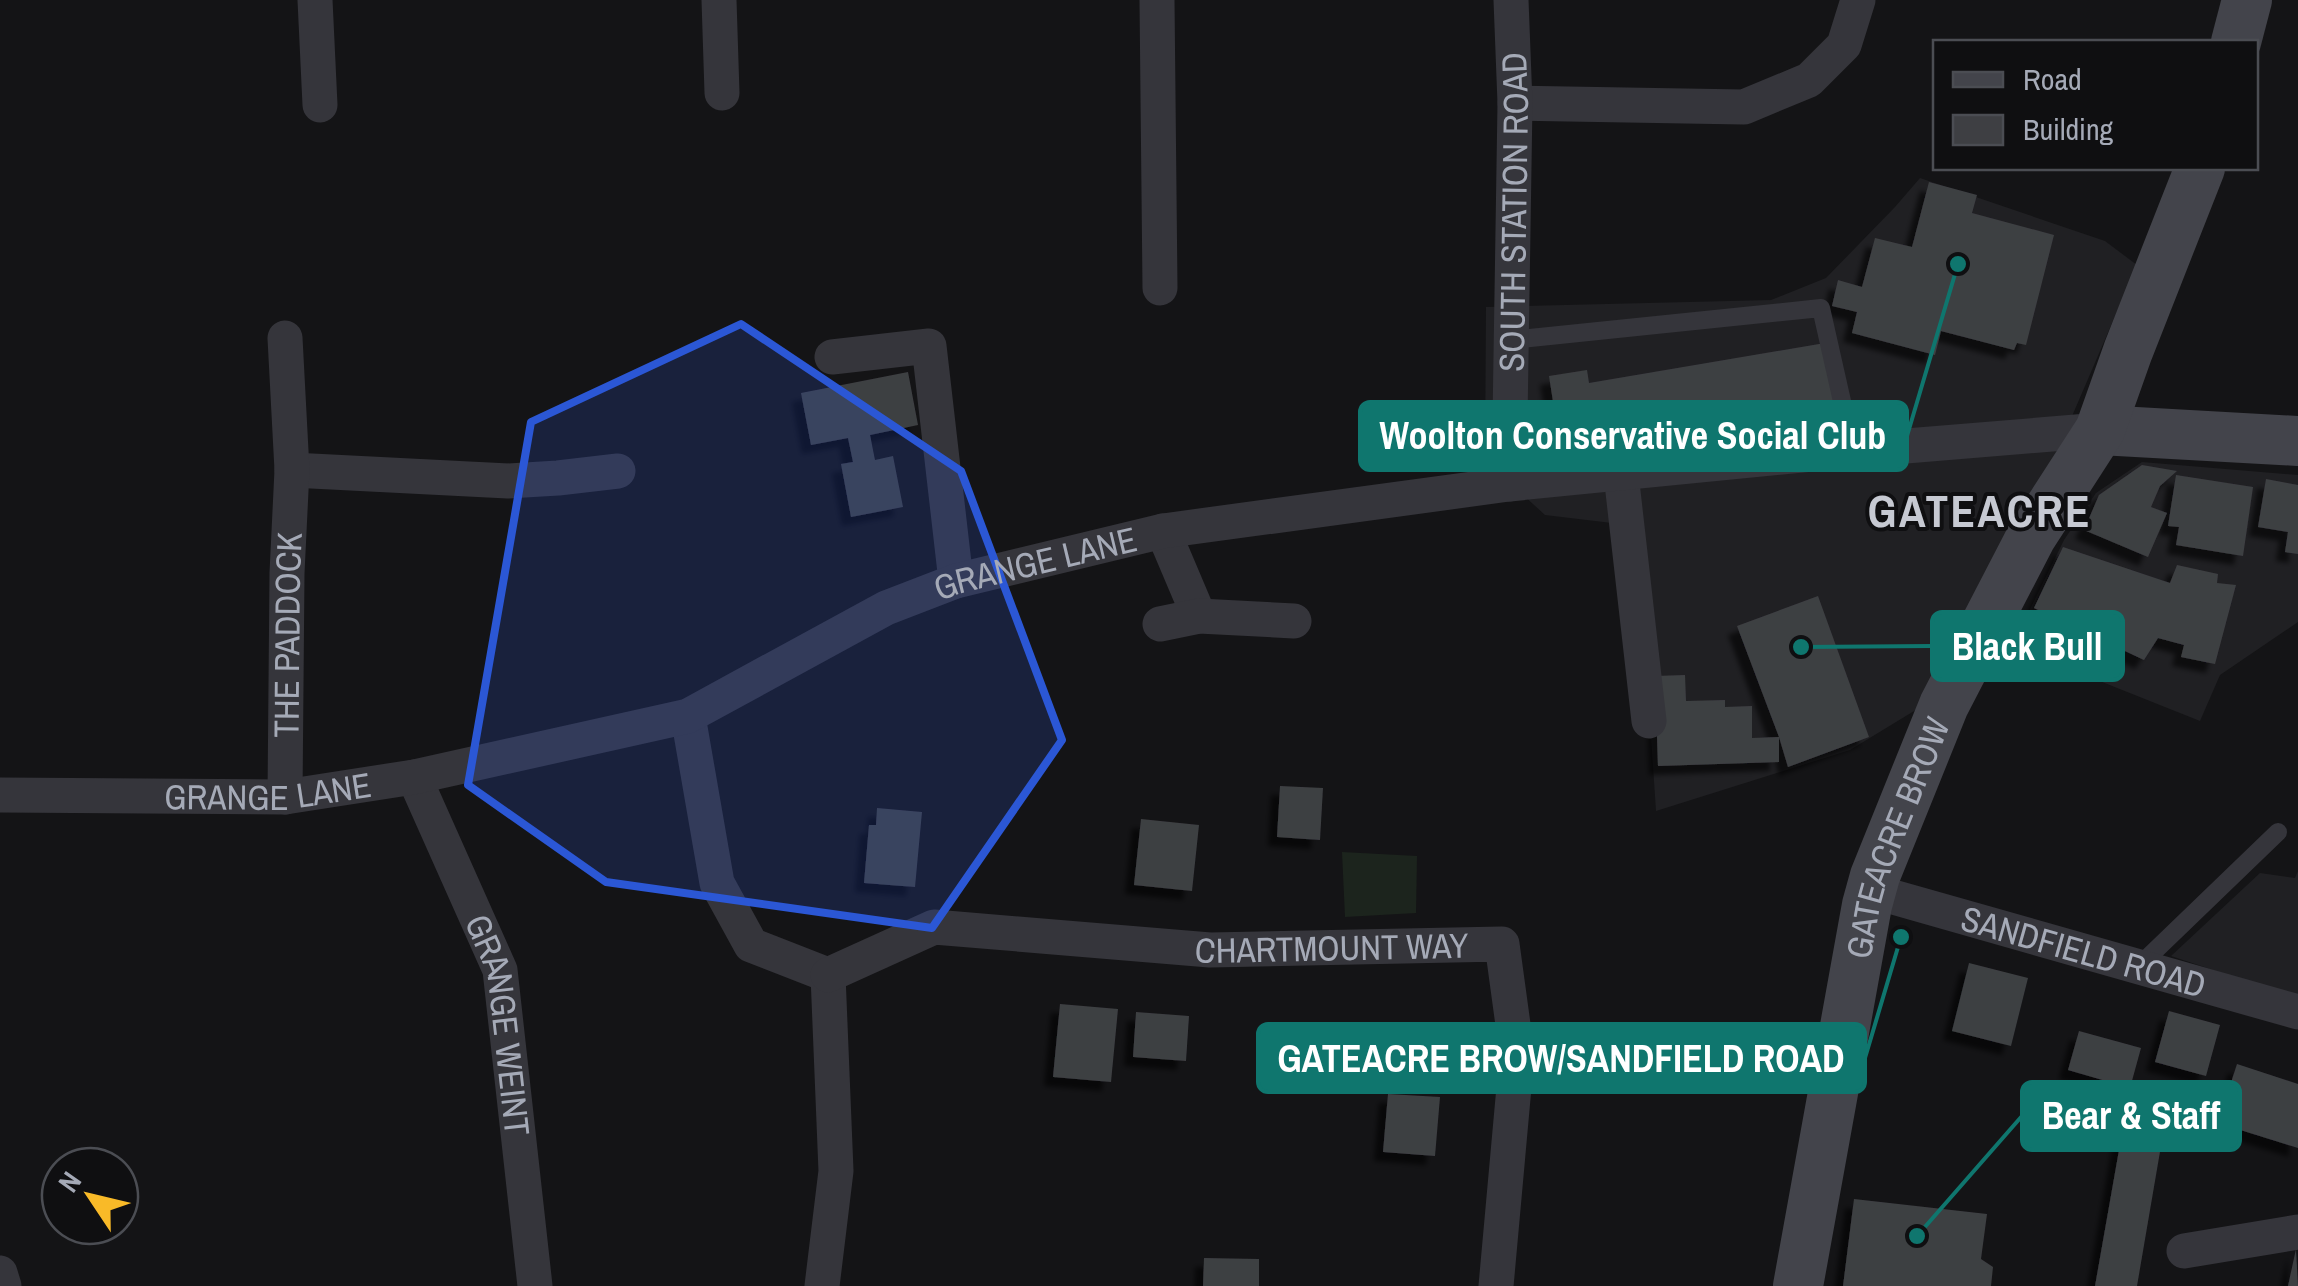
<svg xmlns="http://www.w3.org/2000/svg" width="2298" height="1286" viewBox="0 0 2298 1286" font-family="'Archivo Narrow',sans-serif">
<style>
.built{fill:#202023}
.green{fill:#1c241d}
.building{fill:#3e3f43;filter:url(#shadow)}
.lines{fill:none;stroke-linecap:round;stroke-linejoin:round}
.lane{stroke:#35353b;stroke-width:18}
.street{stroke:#35353b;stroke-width:35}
.secondary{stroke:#43444b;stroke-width:50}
.marked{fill:#2b57d5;fill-opacity:0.2;stroke:#2b57d5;stroke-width:8;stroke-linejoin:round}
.labels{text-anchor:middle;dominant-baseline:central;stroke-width:8;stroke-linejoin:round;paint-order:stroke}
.street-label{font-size:35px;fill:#a5aab7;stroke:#0f0f11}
.district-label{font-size:45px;font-weight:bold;letter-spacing:2.5px;fill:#c6c9d2;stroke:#0f0f11}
.leader{fill:none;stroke:#0f766e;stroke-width:4}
.callout-dot{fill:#0f766e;stroke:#0f0f11;stroke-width:4}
.callout{fill:#0f766e;stroke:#0f766e;stroke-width:4}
.callout-label{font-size:38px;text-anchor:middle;font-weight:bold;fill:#fff}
</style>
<defs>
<filter id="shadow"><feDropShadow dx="-9" dy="9" stdDeviation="2.5" flood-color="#0009"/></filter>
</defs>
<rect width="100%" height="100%" fill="#141416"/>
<g class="built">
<polygon points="1920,178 2105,241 2137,265 2048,472 1919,708 1850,750 1656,811 1637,526 1545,515 1485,460 1486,307 1771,300 1826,278 1895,207"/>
<polygon points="2142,462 2298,475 2298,622 2220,675 2200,721 2012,646 2064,540 2096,493"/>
<polygon points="2298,871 2298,998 2171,956 2260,873 2295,878"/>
</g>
<polygon class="green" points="1342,852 1417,856 1416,913 1345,917"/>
<g class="building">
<polygon points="1929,182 1977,195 1972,213 2054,235 2026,345 2017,343 2014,350 1941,331 1935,355 1852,333 1857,312 1832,306 1838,280 1862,287 1875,238 1912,247"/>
<polygon points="1825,343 1837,416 1793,423 1792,413 1561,452 1549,376 1587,370 1589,383"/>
<polygon points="908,372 918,425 870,435 875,460 893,456 903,507 851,517 841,464 853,462 848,438 811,445 801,393"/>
<polygon points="2142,465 2177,471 2160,486 2151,507 2167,513 2148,557 2084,530 2099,495"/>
<polygon points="2176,475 2253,487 2243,556 2176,545 2179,527 2168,526"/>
<polygon points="2266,479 2298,485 2298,554 2285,552 2288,532 2258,527"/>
<polygon points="2063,547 2170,583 2177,565 2218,574 2217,583 2236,585 2215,664 2181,657 2184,645 2158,638 2144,660 2034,608"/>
<polygon points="1818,596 1869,737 1788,767 1779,737 1779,762 1658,766 1655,676 1685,675 1686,701 1725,700 1725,707 1752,706 1752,738 1779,737 1737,626"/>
<polygon points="1280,786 1323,788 1320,840 1277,837"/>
<polygon points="877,808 922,812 915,887 864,883 869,825 876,825"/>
<polygon points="1141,819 1199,825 1192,891 1134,885"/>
<polygon points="1969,963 2028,978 2011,1046 1952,1031"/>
<polygon points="1060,1004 1118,1009 1111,1082 1053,1077"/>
<polygon points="2169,1011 2220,1025 2206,1076 2155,1062"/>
<polygon points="1136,1012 1189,1016 1186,1061 1133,1057"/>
<polygon points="2079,1031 2141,1048 2130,1088 2068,1070"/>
<polygon points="2237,1064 2298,1084 2298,1148 2218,1123"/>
<polygon points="1388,1094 1440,1097 1435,1156 1383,1152"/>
<polygon points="2122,1133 2162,1140 2137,1286 2095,1286"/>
<polygon points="1854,1199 1987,1214 1981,1259 1993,1267 1991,1286 1843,1286"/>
<polygon points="2296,1249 2298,1286 2288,1286"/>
<polygon points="1204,1258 1259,1259 1259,1286 1203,1286"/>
</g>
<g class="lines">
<g class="lane">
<polyline points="1511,340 1821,308 1853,450"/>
<polyline points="2139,966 2278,832"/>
</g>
<g class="street">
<polyline points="315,0 320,105"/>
<polyline points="719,0 722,93"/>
<polyline points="1157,0 1160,288"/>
<polyline points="1515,103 1744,107 1809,80 1844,45 1858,0"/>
<polyline points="832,357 929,346 956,581"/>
<polyline points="292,470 508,481 558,478 618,471"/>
<polyline points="1621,474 1649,721"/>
<path id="s1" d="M1509 484 1515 103 1511 0"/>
<polyline points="1163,531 1199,616"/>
<polyline points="1160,624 1199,616 1294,621"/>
<polyline points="688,716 717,883 751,945 828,975 836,1171 822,1286"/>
<path id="s2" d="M414 777 500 970 535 1286"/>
<path id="s3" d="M0 795 285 797 414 777 688 716 886 608 956 581 1163 531 1509 484 1833 452 2100 430"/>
<path id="s4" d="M285 797 287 573 292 470 285 338"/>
<path id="s5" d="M1872 891 2298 1012"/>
<path id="s6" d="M828 975 934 927 1210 950 1502 944 1517 1054 1496 1286"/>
<polyline points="2184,1251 2298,1232"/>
<polyline points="0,1273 4,1286"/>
</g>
<g class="secondary">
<polyline points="2236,42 2247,0"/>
<polyline points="2100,430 2298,441"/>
<path id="s7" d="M1798 1286 1867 905 1875 876 1944 705 2031 537 2100 430 2128 351 2200 168"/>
</g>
</g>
<path class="marked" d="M741 324 961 471 1062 740 932 928 606 882 468 785 531 422Z"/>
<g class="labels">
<g class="street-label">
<text stroke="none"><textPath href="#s1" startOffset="272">SOUTH STATION ROAD</textPath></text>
<text stroke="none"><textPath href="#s3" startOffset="1078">GRANGE LANE</textPath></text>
<text stroke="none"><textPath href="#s4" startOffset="162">THE PADDOCK</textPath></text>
<text stroke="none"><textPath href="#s3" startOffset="268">GRANGE LANE</textPath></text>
<text stroke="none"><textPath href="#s7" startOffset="460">GATEACRE BROW</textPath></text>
<text stroke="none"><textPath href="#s6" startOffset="515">CHARTMOUNT WAY</textPath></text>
<text stroke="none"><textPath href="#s5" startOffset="220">SANDFIELD ROAD</textPath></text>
<text stroke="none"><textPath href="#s2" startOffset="265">GRANGE WEINT</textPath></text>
</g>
<g class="district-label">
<text x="1980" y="510">GATEACRE</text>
</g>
</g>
<path class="leader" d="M1958 264L1907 436M1801 647L1932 646M1901 937L1865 1058M1917 1236L2022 1116"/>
<g class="callout-dot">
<circle cx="1958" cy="264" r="10"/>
<circle cx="1801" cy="647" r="10"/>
<circle cx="1901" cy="937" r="10"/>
<circle cx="1917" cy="1236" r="10"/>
</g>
<g class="callout">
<rect x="1360" y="402" width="547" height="68" rx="10"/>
<rect x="1932" y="612" width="191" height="68" rx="10"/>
<rect x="1258" y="1024" width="607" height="68" rx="10"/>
<rect x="2022" y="1082" width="218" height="68" rx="10"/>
</g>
<g class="callout-label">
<text x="1633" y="449">Woolton Conservative Social Club</text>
<text x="2027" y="660">Black Bull</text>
<text x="1561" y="1072">GATEACRE BROW/SANDFIELD ROAD</text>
<text x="2131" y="1129">Bear &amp; Staff</text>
</g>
<rect x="1933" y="40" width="325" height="130" fill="#0f0f11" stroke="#4b4d53" stroke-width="2.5"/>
<rect x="1953" y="72" width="50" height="15" fill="#43444b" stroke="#4b4d53" stroke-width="2.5"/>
<text x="2023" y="90" font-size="30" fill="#a5aab7">Road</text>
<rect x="1953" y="115" width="50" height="30" fill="#3e3f43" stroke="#4b4d53" stroke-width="2.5"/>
<text x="2023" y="140" font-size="30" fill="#a5aab7">Building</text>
<g transform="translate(90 1196) rotate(305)"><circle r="48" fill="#0f0f11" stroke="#4b4d53" stroke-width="2.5"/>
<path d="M0-8L18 38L0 25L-18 38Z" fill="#f9ba28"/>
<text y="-15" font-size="28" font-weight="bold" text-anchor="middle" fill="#a5aab7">N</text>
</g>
</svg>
